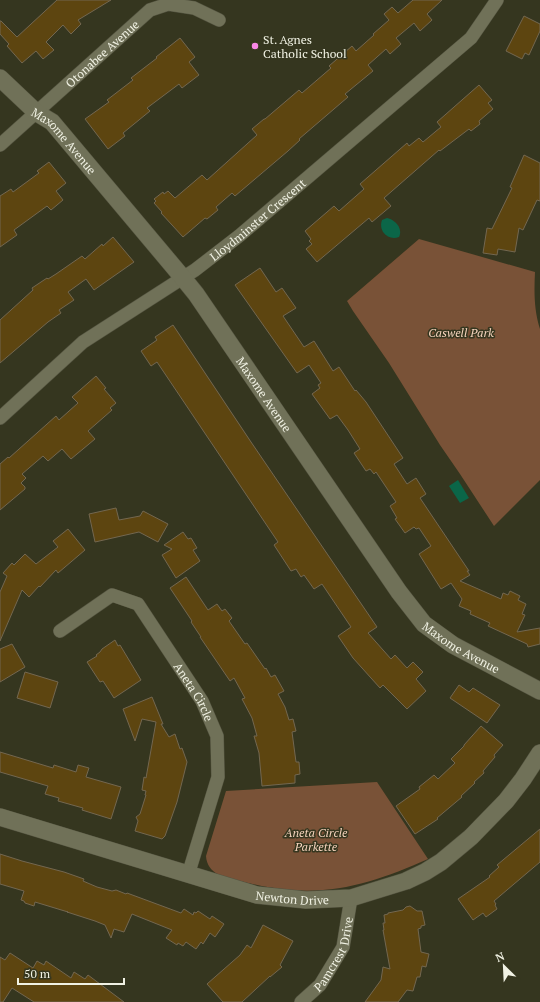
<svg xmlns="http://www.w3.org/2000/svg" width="540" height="1002" viewBox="0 0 540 1002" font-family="'PT Serif',serif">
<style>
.green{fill:#795237}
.water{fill:#0b6648}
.building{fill:#5d4510;stroke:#736750}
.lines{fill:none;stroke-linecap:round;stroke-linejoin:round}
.minor-casing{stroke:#545440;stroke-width:14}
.tertiary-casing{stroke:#545440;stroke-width:18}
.minor{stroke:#707158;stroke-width:13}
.tertiary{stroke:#707158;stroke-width:17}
.poi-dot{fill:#fa87e7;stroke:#35361f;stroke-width:1.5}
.labels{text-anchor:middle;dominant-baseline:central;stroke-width:3;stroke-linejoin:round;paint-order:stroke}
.poi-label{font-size:12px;fill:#f1f2e4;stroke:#35361f;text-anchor:start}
.street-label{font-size:12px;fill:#f1f2e4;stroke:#35361f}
.park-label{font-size:12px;font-style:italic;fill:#f5d3bc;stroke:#35361f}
</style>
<rect width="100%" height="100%" fill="#35361f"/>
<g class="green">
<path d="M419 239 535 272C534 292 534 310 540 329V480L494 526 460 474 440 445 389 363 353 311 347 301Z"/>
<path d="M377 782 428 859C383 879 341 894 291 890 273 889 256 885 240 881 225 878 207 874 206 856L226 791Z"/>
</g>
<g class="water">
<path d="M387 218C396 220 403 229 399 237 388 241 378 231 382 220Z"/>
<polygon points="458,480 469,498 460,503 449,486"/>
</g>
<g class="building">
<polygon points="57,0 111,0 78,20 81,24 71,34 63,25 46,42 54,50 43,59 36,51 22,63 7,46 9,44 0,34 0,21 1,21 17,37"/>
<polygon points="413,0 442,0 427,14 432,20 420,31 414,23 396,38 401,44 390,54 386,49 368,65 373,71 345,94 348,97 299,139 300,140 288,151 235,196 232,193 216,207 218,210 207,219 205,218 183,237 161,213 162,212 154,203 156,201 154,199 163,192 164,194 168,191 175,198 202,175 207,180 257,135 252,129 264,119 265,119 299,90 302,93 331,68 329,66 352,46 356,51 374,35 373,34 389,20 384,14 392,7 398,13"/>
<polygon points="524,16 540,24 540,31 529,55 525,53 522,59 506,51"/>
<polygon points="180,38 195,57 189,62 199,75 182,88 179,84 147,108 150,111 123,133 125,136 108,149 85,119 109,102 107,100 133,80 131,78 157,58 156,57"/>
<polygon points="479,85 492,100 488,103 493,109 479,121 480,124 471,131 469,129 440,151 439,150 384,198 391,206 372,222 369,218 317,262 306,249 312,244 309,241 311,239 305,231 334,206 339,211 364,189 360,184 407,143 409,146 419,138 423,142 441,127 437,122"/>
<polygon points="524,155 540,163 540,201 537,200 523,230 519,228 515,252 498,249 497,255 483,253 487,228 492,229 512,188 510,187"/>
<polygon points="49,162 66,183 56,191 63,200 51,210 47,206 14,230 17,235 0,247 0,196 11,189 13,192 39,173 37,171"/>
<polygon points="113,237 134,262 94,290 86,279 68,292 74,300 59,310 61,313 48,322 0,363 0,320 33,290 32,288 47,278 48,279 56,274 82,256 85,259 102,244 103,246"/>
<polygon points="260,268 276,292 282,288 296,308 283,316 304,347 314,341 333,371 339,367 355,391 356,390 366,402 403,458 394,464 407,484 416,478 426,494 420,498 469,571 467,571 470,575 460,581 501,599 503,593 508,595 510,591 520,596 518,600 526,604 522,614 525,615 517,632 540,628 540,644 528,647 527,644 488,626 490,623 470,614 471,611 459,606 462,599 451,583 441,589 419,554 431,546 419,528 416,529 414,527 405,533 395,519 397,518 390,506 396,502 376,472 374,474 370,469 366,471 354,453 360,449 348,430 337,415 330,419 312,394 320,388 318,385 321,383 309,365 297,373 235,285"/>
<polygon points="173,325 251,442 377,627 368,633 391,659 395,655 407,668 413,662 423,672 416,679 426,691 407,709 383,685 380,688 353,658 338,636 351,627 322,584 314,589 304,575 301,577 296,569 291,571 274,545 278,542 157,362 151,366 141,351 157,340 155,337"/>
<polygon points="96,376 106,388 104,389 116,403 110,408 112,410 88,431 95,439 71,459 62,449 48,461 43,456 22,474 26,478 21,483 25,487 25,489 0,510 0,464 8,457 9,458 56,416 59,420 78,403 72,397"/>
<polygon points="116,508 119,520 140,516 143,511 168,524 158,542 139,532 95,542 89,514"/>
<polygon points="68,529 85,550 58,573 56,570 40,587 39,586 29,597 22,590 0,641 0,592 7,576 3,573 12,563 14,565 25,554 36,564 58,547 53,541"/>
<polygon points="183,532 188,539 191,538 197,548 193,550 200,561 176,578 162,555 172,549 164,545"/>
<polygon points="186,577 208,610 217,604 222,611 225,609 232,618 229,621 245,644 247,643 265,669 266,668 271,677 275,675 284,691 278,694 285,707 289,720 293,719 296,731 292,732 296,762 299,762 300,774 295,775 295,783 262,786 259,753 254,736 257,736 252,718 242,699 245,698 234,678 230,681 200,637 201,637 191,622 192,621 170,588"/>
<polygon points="115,640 118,646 120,645 141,680 114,698 103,681 100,682 87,662 97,656 96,655 100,652 102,649"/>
<polygon points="12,644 25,667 0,682 0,649"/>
<polygon points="25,672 58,682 50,708 17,698"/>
<polygon points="459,685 469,692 473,688 500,705 487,723 450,698"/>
<polygon points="152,697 163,724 161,724 169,737 175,734 180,749 182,748 187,762 177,802 165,836 162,839 135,831 138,821 136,817 140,814 146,795 145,795 146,791 142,790 144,777 146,778 156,722 142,719 135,741 123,709"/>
<polygon points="481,726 503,745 494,755 495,757 483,771 484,773 474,782 475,783 461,796 462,797 437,818 438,819 415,834 396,806 420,789 419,787 434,775 438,779 455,763 451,759 464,746 464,745"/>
<polygon points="0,752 53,768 54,765 76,772 78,765 89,768 86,777 121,787 111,819 82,810 83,808 58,801 59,798 45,794 48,786 0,772"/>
<polygon points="540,829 540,862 494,901 496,904 495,905 497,909 486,917 483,913 473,920 458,899 490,877 489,876 499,867 497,865"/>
<polygon points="0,854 22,861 64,872 84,879 83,881 97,887 112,891 116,890 126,894 127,893 181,913 184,909 193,915 194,912 196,913 198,911 210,919 212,916 224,924 215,937 210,933 203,944 201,942 196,949 186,942 183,946 178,943 177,945 166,938 172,930 132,914 124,932 114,929 111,938 105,925 95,921 67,912 68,912 35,902 34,906 25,903 24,901 21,900 24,891 0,884"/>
<polygon points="410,906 417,911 422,911 425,925 421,926 421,928 418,929 421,952 429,954 426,967 422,966 420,977 417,977 413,991 407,990 398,1002 365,1002 381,980 383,967 390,969 383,930 384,930 383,923 385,923 384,915 388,914 388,913 403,910 406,907"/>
<polygon points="263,925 293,941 280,965 282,967 270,977 270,976 242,1002 223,1002 207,984 240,955 247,945 251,948"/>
<polygon points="10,953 33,968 37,961 44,965 46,961 71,978 74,972 85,979 88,975 124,1002 34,1002 12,988 3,1002 0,1002 0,957 5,960"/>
</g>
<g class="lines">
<defs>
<g id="minor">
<path id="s1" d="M0 145 150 10 168 4 194 8 219 20"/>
<path id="s2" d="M0 418 83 342 195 270 239 236 471 38 497 0"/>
<path id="s3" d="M60 631 112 595 138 604 202 701 217 736 218 777 188 875"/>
<path id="s4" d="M301 1002 320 985 343 947 351 898"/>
</g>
<g id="tertiary">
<path id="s5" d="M0 78 37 113 52 122 183 278 196 294 399 592 424 624 453 645 540 691"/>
<path id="s6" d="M0 817 257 895 306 900 351 898 406 881 425 872 441 862 471 837 506 801 523 779 540 753"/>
</g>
</defs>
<use href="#minor" class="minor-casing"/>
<use href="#tertiary" class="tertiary-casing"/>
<use href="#minor" class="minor"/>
<use href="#tertiary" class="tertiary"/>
</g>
<circle class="poi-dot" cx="255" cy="46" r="4"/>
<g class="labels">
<g class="poi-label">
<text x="263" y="39">St. Agnes<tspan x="263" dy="14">Catholic School</tspan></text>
</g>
<g class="street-label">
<text stroke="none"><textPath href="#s1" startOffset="137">Otonabee Avenue</textPath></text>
<text stroke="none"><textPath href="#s5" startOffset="90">Maxome Avenue</textPath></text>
<text stroke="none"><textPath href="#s2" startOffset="326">Lloydminster Crescent</textPath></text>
<text stroke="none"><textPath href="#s5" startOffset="414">Maxome Avenue</textPath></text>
<text stroke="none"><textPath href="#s5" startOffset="738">Maxome Avenue</textPath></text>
<text stroke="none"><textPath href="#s3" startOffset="195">Aneta Circle</textPath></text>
<text stroke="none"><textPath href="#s6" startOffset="304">Newton Drive</textPath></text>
<text stroke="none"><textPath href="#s4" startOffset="60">Pamcrest Drive</textPath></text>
</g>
<g class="park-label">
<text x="461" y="332">Caswell Park</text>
<text x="316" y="832">Aneta Circle<tspan x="316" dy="14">Parkette</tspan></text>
</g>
</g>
<g transform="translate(504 966) rotate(336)" stroke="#35361f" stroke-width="3" paint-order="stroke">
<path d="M0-3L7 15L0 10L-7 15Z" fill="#f1f2e4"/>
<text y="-6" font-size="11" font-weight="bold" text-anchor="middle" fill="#f1f2e4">N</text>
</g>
<path d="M18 978v6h106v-6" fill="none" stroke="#f1f2e4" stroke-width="2"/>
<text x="24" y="978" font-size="12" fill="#f1f2e4" stroke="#35361f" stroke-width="3" paint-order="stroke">50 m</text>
</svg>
